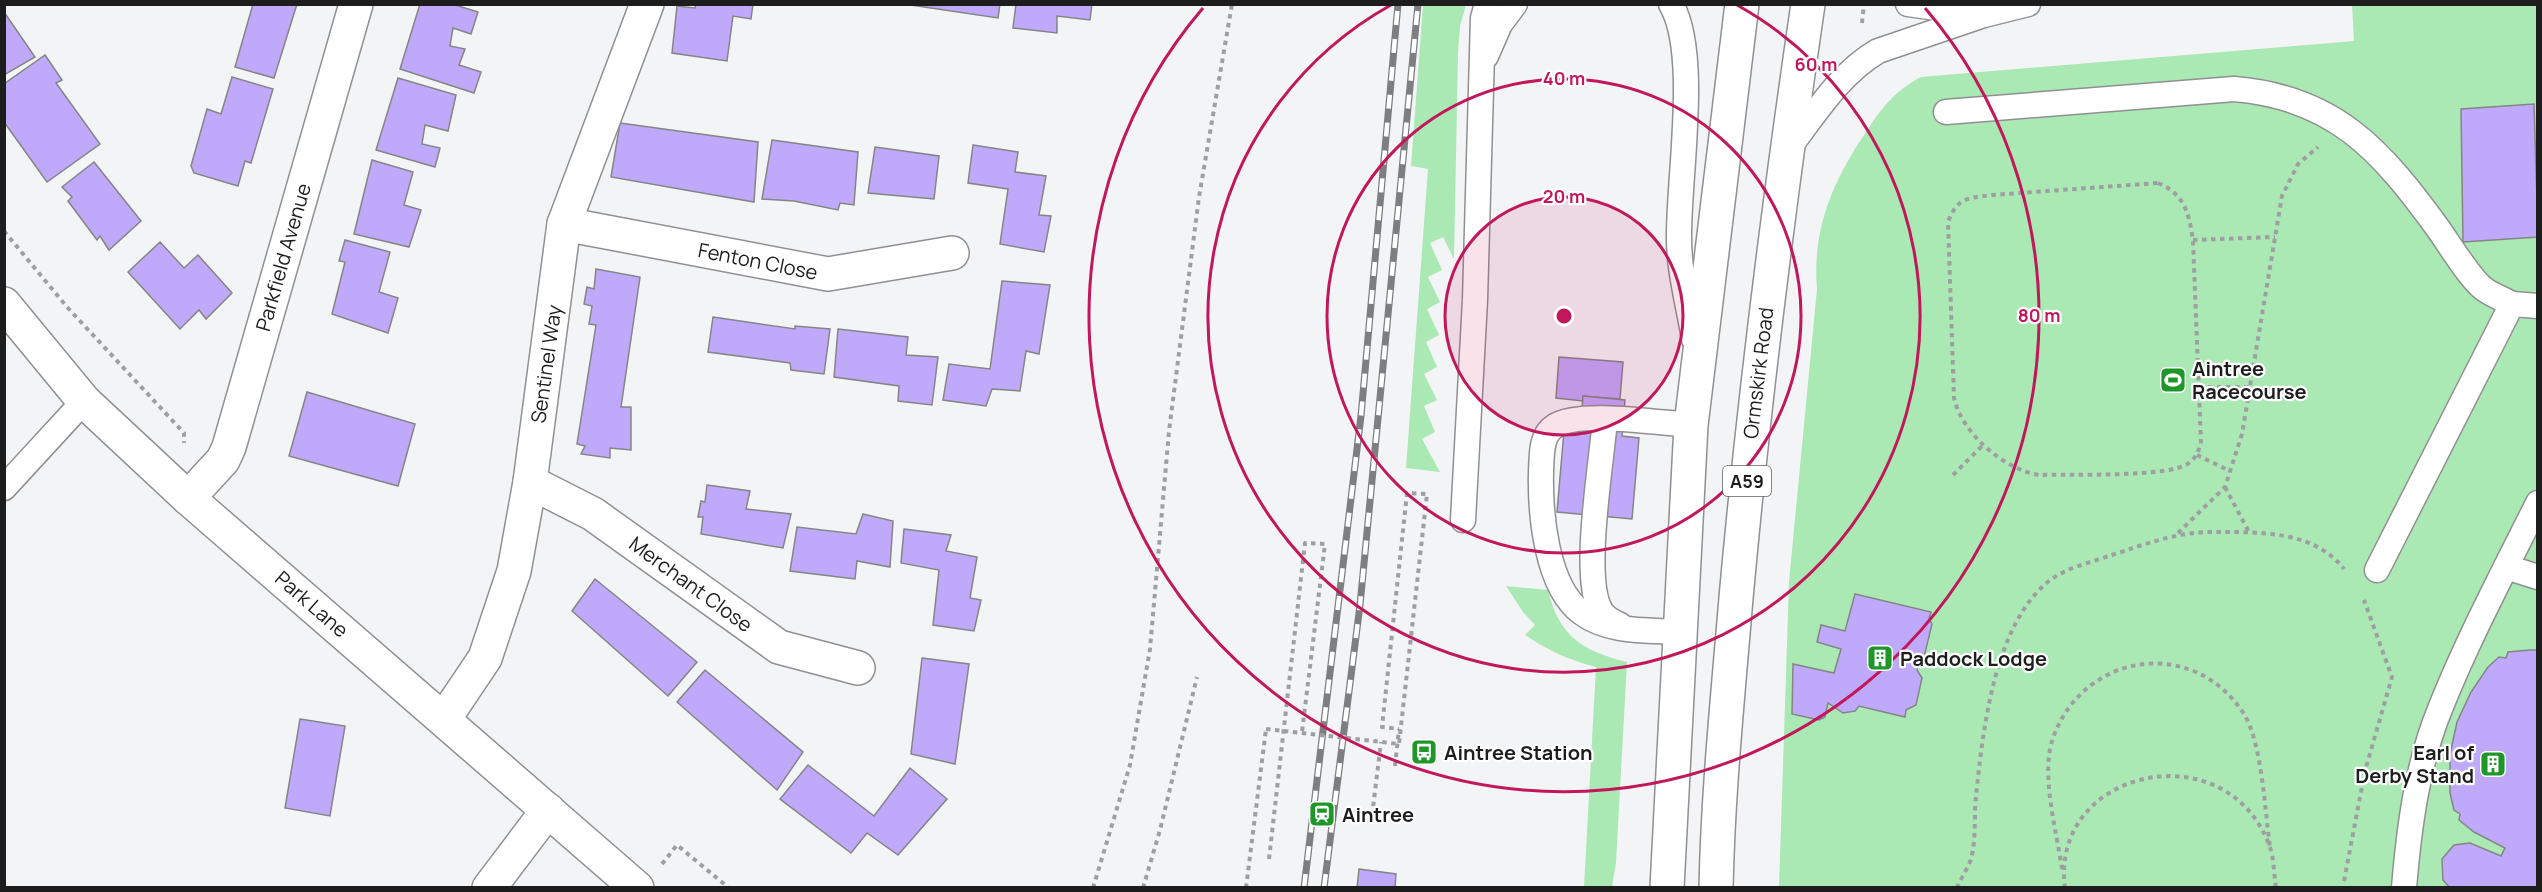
<svg xmlns="http://www.w3.org/2000/svg" width="2542" height="892" viewBox="0 0 2542 892" font-family="Manrope,sans-serif">
<style>
.green{fill:#aae8b4}
.building{fill:#bfa9fa;stroke:#858586;stroke-width:1.5}
.lines{fill:none;stroke-linecap:round;stroke-linejoin:round}
.lane-casing{stroke:#909092;stroke-width:27}
.street-casing{stroke:#909092;stroke-width:36}
.secondary-casing{stroke:#909092;stroke-width:36}
.highway-casing{stroke:#909092;stroke-width:36}
.path{stroke:#9e9fa1;stroke-width:4;stroke-dasharray:4.5 4.5;stroke-linecap:butt}
.lane{stroke:#fff;stroke-width:24}
.street{stroke:#fff;stroke-width:33}
.secondary{stroke:#fff;stroke-width:33}
.highway{stroke:#fff;stroke-width:33}
.rail-casing{stroke:#7d7e7f;stroke-width:7}
.rail{stroke:#fff;stroke-width:4.5;stroke-dasharray:14;stroke-linecap:butt}
.path-bridge{stroke:#9e9fa1;stroke-width:4;stroke-dasharray:4.5 4.5;stroke-linecap:butt}
.ring{fill:none;stroke:#c2185b;stroke-width:3}
.labels{text-anchor:middle;dominant-baseline:central;stroke-width:4.5;stroke-linejoin:round;paint-order:stroke}
.shield{fill:#fff;stroke:#616162;stroke-width:1.5}
.shield-label{font-size:18px;font-weight:bold;fill:#1d1d1e}
.street-label{font-size:20px;fill:#1d1d1e;stroke:#fff}
.poi-label{font-size:20px;font-weight:bold;fill:#1d1d1e;stroke:#fff;text-anchor:start}
.centre{fill:#c2185b;stroke:#fff;stroke-width:3}
.ring-label{font-size:18px;text-anchor:middle;font-weight:bold;fill:#c2185b;stroke:#fff;stroke-width:4.5;stroke-linejoin:round;paint-order:stroke}
</style>
<rect width="100%" height="100%" fill="#f3f4f6"/>
<g class="green">
<polygon points="1423,5 1466,5 1460,26 1458,53 1454,259 1443,237 1430,243 1442,270 1428,277 1440,302 1427,309 1439,335 1426,342 1437,367 1424,374 1437,400 1424,406 1435,432 1422,439 1440,472 1406,468 1428,169 1411,166"/>
<path d="M2352 5H2537V887L1779 888 1789 582 1817 289C1812 230 1832 183 1864 135 1881 109 1893 92 1921 77L2354 41Z"/>
<path d="M1506 586 1548 590C1559 637 1583 651 1627 662L1616 862 1612 887H1584L1596 667C1569 660 1549 651 1525 635L1535 625 1523 612Z"/>
</g>
<g class="building">
<polygon points="253,4 297,4 274,78 235,67"/>
<polygon points="420,4 452,4 478,12 471,34 453,28 450,46 465,49 459,65 481,72 474,93 400,69"/>
<polygon points="696,4 753,4 751,19 733,16 727,61 672,53 677,6 695,8"/>
<polygon points="904,4 1000,4 998,18"/>
<polygon points="1016,4 1092,4 1090,20 1057,16 1057,33 1013,28"/>
<polygon points="4,12 35,57 4,75"/>
<polygon points="45,55 62,80 56,83 100,144 47,182 4,122 4,84"/>
<polygon points="232,77 273,89 251,163 245,161 238,186 194,173 191,166 207,109 221,114"/>
<polygon points="398,78 456,95 448,131 425,125 422,144 440,148 435,167 376,150"/>
<polygon points="2534,104 2538,237 2463,242 2461,109"/>
<polygon points="620,123 758,142 754,202 611,177"/>
<polygon points="772,140 858,152 854,205 840,203 838,210 794,201 762,199"/>
<polygon points="973,145 1018,152 1015,172 1046,176 1039,215 1051,216 1044,252 1000,244 1008,189 968,183"/>
<polygon points="875,147 939,156 934,199 868,193"/>
<polygon points="372,160 413,172 404,205 421,210 409,247 354,234"/>
<polygon points="94,162 141,221 109,250 100,236 97,240 68,201 72,197 62,187"/>
<polygon points="345,240 390,252 379,292 398,298 388,333 332,314 345,262 339,261"/>
<polygon points="160,242 184,268 198,255 232,293 206,319 199,310 180,329 128,272"/>
<polygon points="596,269 640,277 621,407 631,407 631,450 610,448 610,458 581,454 585,446 577,444 596,325 589,324 592,306 584,304 587,287 594,289"/>
<polygon points="1002,281 1050,285 1039,354 1026,351 1020,391 992,389 986,406 943,400 949,364 990,369"/>
<polygon points="713,317 795,329 795,326 830,329 824,374 791,370 790,363 708,352"/>
<polygon points="838,329 908,337 906,355 938,357 932,405 898,401 899,386 834,377"/>
<polygon points="1559,357 1623,362 1620,399 1583,396 1583,401 1556,398"/>
<polygon points="307,392 415,424 398,486 289,456"/>
<polygon points="1583,396 1625,400 1622,436 1639,438 1632,519 1557,512 1564,431 1580,433"/>
<polygon points="707,485 750,491 746,509 791,514 783,548 701,534 703,517 698,517 701,501 705,502"/>
<polygon points="863,514 893,521 890,567 857,561 855,579 790,571 797,527 856,534"/>
<polygon points="904,529 951,535 946,551 977,557 970,598 981,600 974,631 933,625 939,570 901,563"/>
<polygon points="595,579 697,662 668,696 572,611"/>
<polygon points="1855,594 1931,612 1929,619 1932,624 1924,657 1919,659 1917,670 1922,678 1916,705 1906,710 1905,717 1859,706 1855,711 1843,713 1828,703 1825,717 1819,720 1792,714 1793,664 1834,673 1841,649 1817,642 1821,625 1845,631"/>
<polygon points="2530,650 2538,650 2538,888 2450,888 2443,880 2442,859 2454,845 2470,843 2501,856 2505,848 2474,832 2459,820 2460,814 2454,810 2450,793 2450,754 2457,722 2471,692 2488,667 2499,657 2506,658 2508,652"/>
<polygon points="922,658 969,664 955,764 911,754"/>
<polygon points="705,670 803,752 777,790 677,702"/>
<polygon points="300,719 345,726 330,816 285,808"/>
<polygon points="808,765 874,816 910,768 947,799 898,855 867,833 851,853 780,799"/>
<polygon points="1359,869 1396,874 1395,888 1357,888"/>
</g>
<g class="lines">
<defs>
<g id="lane">
<path d="M1671 4C1700 54 1678 179 1679 239 1679 272 1689 307 1694 339"/>
<polyline points="1908,4 1978,14"/>
<polyline points="1486,56 1500,24 1515,4"/>
<path d="M1946 112 2234 89C2334 97 2381 150 2437 227 2448 242 2470 279 2484 289 2492 295 2503 299 2512 304"/>
<path d="M1788 149C1815 114 1840 73 1878 51L1984 15 2028 4"/>
<path d="M1605 419C1602 461 1581 579 1601 611 1605 618 1613 622 1620 625"/>
<polyline points="4,488 84,401"/>
<polyline points="1463,520 1475,300 1483,18 1487,4"/>
<polyline points="2506,567 2538,577"/>
<polyline points="2377,570 2512,304 2538,306"/>
<path d="M1679 632C1647 630 1609 633 1582 613 1546 587 1540 513 1541 472 1542 457 1540 435 1555 426 1579 410 1660 423 1691 425"/>
<path d="M2404 888C2409 828 2417 765 2440 709 2468 639 2504 571 2538 503"/>
</g>
<g id="street">
<polyline points="564,224 828,274 952,253"/>
<polyline points="530,482 593,514 779,647 858,668"/>
<polyline points="188,498 223,460 229,447 356,4"/>
<polyline points="444,719 485,658 514,571 530,482 564,224 647,4"/>
<polyline points="489,888 548,810"/>
</g>
<polyline id="secondary" points="4,304 84,401 188,498 637,888"/>
<g id="highway">
<polyline points="1667,888 1691,425 1742,4"/>
<path d="M1716 888C1718 791 1728 695 1736 598 1754 399 1779 202 1808 4"/>
</g>
</defs>
<use href="#lane" class="lane-casing"/>
<use href="#street" class="street-casing"/>
<use href="#secondary" class="secondary-casing"/>
<use href="#highway" class="highway-casing"/>
<g class="path">
<polyline points="1862,23 1864,4"/>
<path d="M2158 183C2185 194 2189 214 2193 240L2201 444C2198 451 2196 458 2189 463 2170 478 2067 474 2039 475 2003 469 1962 433 1954 398L1948 222C1957 198 1967 198 1992 195Z"/>
<polyline points="4,231 67,307 184,433 184,443"/>
<polyline points="2193,240 2275,237"/>
<polyline points="2199,387 2250,387"/>
<polyline points="2197,455 2230,471"/>
<polyline points="1953,475 1984,444"/>
<polyline points="2225,487 2250,534"/>
<polyline points="2178,533 2225,487 2242,434 2282,196 2298,164 2318,147"/>
<polyline points="1395,766 1399,729"/>
<polyline points="1371,824 1381,742"/>
<polyline points="1269,859 1305,543 1325,544 1302,732"/>
<polyline points="662,864 677,845 729,888"/>
<path d="M2062 869C2057 833 2040 773 2053 738 2083 653 2193 635 2244 714 2262 743 2265 812 2270 847"/>
<polyline points="2344,881 2365,771 2392,677 2364,600"/>
<polyline points="1093,888 1130,765 1150,649 1169,431 1199,197 1232,4"/>
<polyline points="1143,888 1160,830 1197,677"/>
<polyline points="1246,888 1266,729"/>
<path d="M1957 888C1961 877 1970 866 1972 855 1976 836 1974 815 1976 796 1983 730 1994 625 2049 581 2065 568 2092 562 2112 555 2146 544 2176 532 2213 532 2257 532 2314 530 2344 569"/>
<path d="M2065 888C2049 769 2227 729 2270 847 2274 859 2274 875 2276 888"/>
</g>
<use href="#lane" class="lane"/>
<use href="#street" class="street"/>
<use href="#secondary" class="secondary"/>
<use href="#highway" class="highway"/>
<defs>
<g id="rail">
<polyline points="1304,888 1361,416 1398,4"/>
<polyline points="1324,888 1360,605 1418,4"/>
</g>
</defs>
<use href="#rail" class="rail-casing"/>
<use href="#rail" class="rail"/>
<polyline class="path-bridge" points="1266,729 1399,744 1427,494 1407,493 1382,727 1399,729"/>
</g>
<circle cx="1564" cy="316" r="119" fill="#c2185b" fill-opacity=".12"/>
<g class="ring">
<circle cx="1564" cy="316" r="119"/>
<circle cx="1564" cy="316" r="237"/>
<path d="M1737 5A356 356 0 1 1 1391 5"/>
<path d="M1925 8A475 475 0 1 1 1203 8"/>
</g>
<defs>
<symbol id="stadium-square" viewBox="-11 -11 22 22"><rect x="-9" y="-9" width="18" height="18" rx="4" fill="#1f9728" stroke="#fff"/><path d="M0-5a6.5 5 0 1 0 0 10a6.5 5 0 1 0 0-10ZM-3.5-1.8h7v3.6h-7Z" fill="#fff"/></symbol>
<symbol id="building-square" viewBox="-11 -11 22 22"><rect x="-9" y="-9" width="18" height="18" rx="4" fill="#1f9728" stroke="#fff"/><path d="M-4-6H4V6H1V3H-1V6H-4ZM-2.5-4.3h1.7v1.8h-1.7ZM.8-4.3h1.7v1.8H.8ZM-2.5-1h1.7V.8h-1.7ZM.8-1h1.7V.8H.8Z" fill="#fff"/></symbol>
<symbol id="bus-square" viewBox="-11 -11 22 22"><rect x="-9" y="-9" width="18" height="18" rx="4" fill="#1f9728" stroke="#fff"/><path d="M-5-6H5V4H4V6H2V4H-2V6H-4V4H-5ZM-3.5-4V0h7V-4ZM-3.5 1.2v1.5H-2V1.2ZM2 1.2v1.5H3.5V1.2Z" fill="#fff"/></symbol>
<symbol id="station-square" viewBox="-11 -11 22 22"><rect x="-9" y="-9" width="18" height="18" rx="4" fill="#1f9728" stroke="#fff"/><path d="M-3-6H3Q5-6 5-4V2Q5 4 3 4L4.5 6H3L1.5 4h-3L-3 6H-4.5L-3 4Q-5 4-5 2V-4Q-5-6-3-6ZM-3.5-4v3h7v-3ZM-3.5 1v1.5H-2V1ZM2 1v1.5H3.5V1Z" fill="#fff"/></symbol>
</defs>
<g fill-rule="evenodd">
<use href="#stadium-square" x="2158" y="365" width="30" height="30"/>
<use href="#building-square" x="1865" y="643" width="30" height="30"/>
<use href="#bus-square" x="1409" y="737" width="30" height="30"/>
<use href="#building-square" x="2478" y="749" width="30" height="30"/>
<use href="#station-square" x="1307" y="799" width="30" height="30"/>
</g>
<g class="labels">
<rect class="shield" x="1723" y="466" width="48" height="30" rx="4.5"/>
<g class="shield-label">
<text x="1747" y="481">A59</text>
</g>
<g class="street-label">
<text transform="translate(283 257) rotate(-74)">Parkfield Avenue</text>
<text transform="translate(758 261) rotate(11)">Fenton Close</text>
<text transform="translate(546 364) rotate(-82)">Sentinel Way</text>
<text transform="translate(1758 373) rotate(-83)">Ormskirk Road</text>
<text transform="translate(691 584) rotate(36)">Merchant Close</text>
<text transform="translate(312 604) rotate(41)">Park Lane</text>
</g>
<g class="poi-label">
<text x="2192" y="368">Aintree<tspan x="2192" dy="23">Racecourse</tspan></text>
<text x="1900" y="658">Paddock Lodge</text>
<text x="1444" y="752">Aintree Station</text>
<text x="2474" y="752" text-anchor="end">Earl of<tspan x="2474" dy="23">Derby Stand</tspan></text>
<text x="1342" y="814">Aintree</text>
</g>
</g>
<circle cx="1564" cy="316" r="9" class="centre"/>
<g class="ring-label">
<text x="1816" y="71">60 m</text>
<text x="1564" y="85">40 m</text>
<text x="1564" y="203">20 m</text>
<text x="2039" y="322">80 m</text>
</g>
<rect width="2542" height="892" fill="none" stroke="#1d1d1e" stroke-width="12"/>
</svg>
